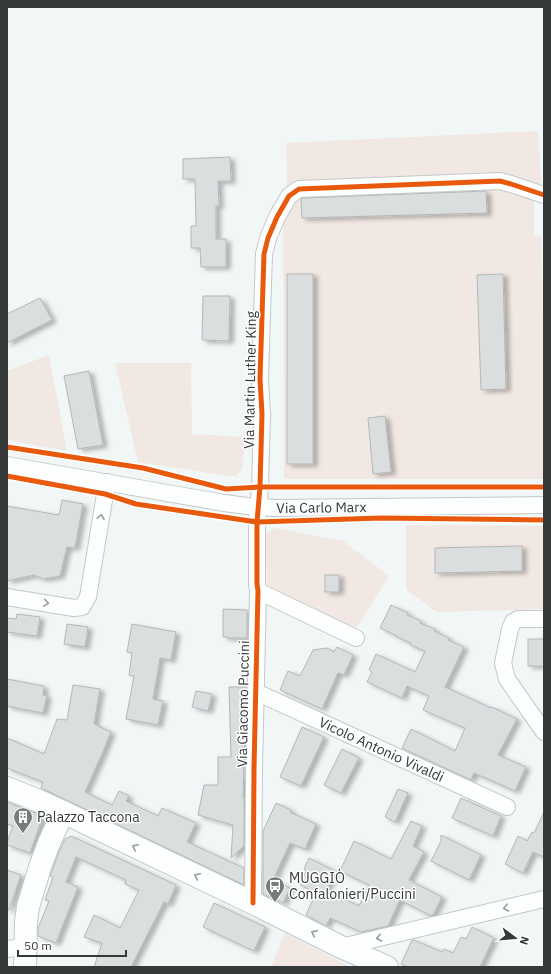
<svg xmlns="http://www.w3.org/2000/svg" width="551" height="974" viewBox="0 0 551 974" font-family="'IBM Plex Sans',sans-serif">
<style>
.green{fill:#f2e8e3}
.building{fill:#dadede;stroke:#b3b7b8;filter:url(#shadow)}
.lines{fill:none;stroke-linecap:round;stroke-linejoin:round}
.street-casing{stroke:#c4c8c8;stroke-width:18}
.secondary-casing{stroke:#c4c8c8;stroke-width:24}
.street{stroke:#fdfefe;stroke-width:16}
.secondary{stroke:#fdfefe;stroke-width:22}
.cycleway-casing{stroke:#fff;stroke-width:8}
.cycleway{stroke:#e8590c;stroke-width:5}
.oneway{stroke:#999c9c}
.labels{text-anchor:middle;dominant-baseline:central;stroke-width:3;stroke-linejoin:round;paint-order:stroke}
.street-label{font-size:14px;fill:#353939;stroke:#fff}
.poi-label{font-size:14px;fill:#353939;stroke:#fff;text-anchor:start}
</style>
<defs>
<filter id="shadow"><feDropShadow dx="4.5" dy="2.5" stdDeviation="2" flood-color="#0004"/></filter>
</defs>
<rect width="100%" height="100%" fill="#f1f6f6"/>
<g class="green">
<polygon points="538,131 541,181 534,194 534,235 541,236 544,353 544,479 284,479 283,232 287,179 286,143"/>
<polygon points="49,355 67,451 7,440 7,371"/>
<polygon points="115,363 191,363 192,434 245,437 242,469 236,476 229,476 138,462"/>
<polygon points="406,525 544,526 544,609 436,612 406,589"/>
<polygon points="275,528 343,541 389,576 355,630 267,586 266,534"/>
<polygon points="285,933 351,967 271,967"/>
</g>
<g class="building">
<polygon points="230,157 231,181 218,181 219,206 216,206 216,239 226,239 226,267 201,267 200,248 191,248 191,226 196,226 195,179 183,179 183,159"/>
<polygon points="486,191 487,213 302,218 301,199 302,198"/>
<rect x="287" y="274" width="26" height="190"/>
<polygon points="503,274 506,389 481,390 477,275"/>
<polygon points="203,296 230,296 229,341 202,340"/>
<polygon points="40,298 52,320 7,343 7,314"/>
<polygon points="89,371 103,445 78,449 64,376"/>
<polygon points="385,416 391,472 373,474 368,418"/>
<polygon points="62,500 83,504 75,548 67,547 60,576 43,579 34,575 7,581 7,506 59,515"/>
<polygon points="522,546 522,571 435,573 435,548"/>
<rect x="325" y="575" width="14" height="17"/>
<polygon points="391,605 408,613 407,615 421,621 420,623 435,629 434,631 449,638 448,640 464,647 445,687 491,708 492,707 517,719 498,755 526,767 515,791 474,773 471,780 402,748 411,729 455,751 465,728 423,710 429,696 407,686 402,698 367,682 372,672 369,670 376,654 415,672 425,651 410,645 411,643 397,637 397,636 380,628"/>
<polygon points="223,609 247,610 247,638 228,638 228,637 223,637"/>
<polygon points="17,614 40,617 37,636 7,632 7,618 16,619"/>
<polygon points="67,624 88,627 85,647 64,644"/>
<polygon points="132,624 176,632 171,660 160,658 153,699 163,701 158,725 126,719 134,676 129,675 132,653 127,652"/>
<rect x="528" y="639" width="16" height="27"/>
<polygon points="337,647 353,655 344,675 338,673 322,709 280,690 288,671 300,676 313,650 327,648 334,652"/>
<polygon points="7,679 44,686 43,695 47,696 43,713 7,706"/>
<polygon points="73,685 100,689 94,724 111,732 102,754 85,792 112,805 119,791 129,796 126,801 158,816 162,808 196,823 187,842 244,868 244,885 41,788 43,782 7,768 7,738 44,754 57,719 67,720"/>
<polygon points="229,687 246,687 246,689 243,798 244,798 244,846 231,858 233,825 198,815 204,785 218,785 218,757 231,757"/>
<polygon points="196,691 212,694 208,711 192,707"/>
<polygon points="302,727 324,737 301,786 280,777"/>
<polygon points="342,749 359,758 341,793 324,785"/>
<polygon points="398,789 408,793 395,822 385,817"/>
<polygon points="461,798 501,816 493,836 452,818"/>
<polygon points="7,802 43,816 30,853 7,845 7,842 13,826 7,824"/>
<polygon points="276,803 291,810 290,812 316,824 305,849 290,843 273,880 290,888 283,903 263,894 263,831"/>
<polygon points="544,812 544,857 533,852 523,873 505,864 518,836 527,841 532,832 534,833"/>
<polygon points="411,821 422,826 413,846 424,852 409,880 442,897 433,915 431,916 400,900 388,926 361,932 330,918 326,926 306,915 316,893 300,885 306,871 304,869 309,858 335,871 326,890 359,906 369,885 340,871 354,841 391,859"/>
<polygon points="441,835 481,855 469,880 431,861 441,841"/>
<polygon points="71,836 176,885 168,904 164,902 131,967 94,967 102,943 84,937 94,915 120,928 139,890 125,884 126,880 76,857 66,882 78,887 56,943 38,936 38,928 49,901 45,900 53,877 50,876 52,871 59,852 65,839"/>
<polygon points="7,870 21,875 9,910 7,910"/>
<polygon points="214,903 265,927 254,951 203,927"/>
<polygon points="472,927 494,938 480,967 408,967 401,964 412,940 414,940 442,952 444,949 453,953 461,937 466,939"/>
</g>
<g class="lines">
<defs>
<g id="street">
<path id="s1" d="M7 465 224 503 247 506 275 508 544 505"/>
<polyline points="258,591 356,638"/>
<polyline points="7,597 74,608 82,607 88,597 107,482"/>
<polyline points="544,619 518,619 513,622 510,629 503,663 507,679 544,732"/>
<path id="s2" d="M256 692 507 807"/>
<polyline points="253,903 254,768 258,591 257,584 257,522 260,487 262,414 260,379 264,254 268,238 277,217 289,196 299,189 500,181 511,184 544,195"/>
<polyline points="341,947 544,899"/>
<polyline points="7,949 25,947"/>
</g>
<g id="secondary">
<polyline points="7,788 39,801 63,812 253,903 341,947 387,967"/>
<polyline points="25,967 26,922 28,907 40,867 49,843 63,812"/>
</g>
</defs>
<use href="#street" class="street-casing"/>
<use href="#secondary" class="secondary-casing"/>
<use href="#street" class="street"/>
<use href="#secondary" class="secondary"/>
<defs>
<g id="cycleway">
<polyline points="7,447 143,468 226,489 260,487 544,487"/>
<polyline points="7,476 105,494 136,504 257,522 381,518 544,520"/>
<polyline points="253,903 254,768 258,591 257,584 257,522 260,487 262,414 260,379 264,254 268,238 277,217 289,196 299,189 500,181 511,184 544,195"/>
</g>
</defs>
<use href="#cycleway" class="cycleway-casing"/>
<use href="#cycleway" class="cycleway"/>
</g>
<defs><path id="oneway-chevron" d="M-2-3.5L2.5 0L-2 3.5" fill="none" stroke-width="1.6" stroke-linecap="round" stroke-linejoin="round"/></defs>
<g class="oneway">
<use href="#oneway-chevron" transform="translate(101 517) rotate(-81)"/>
<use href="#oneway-chevron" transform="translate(46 603) rotate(9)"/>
<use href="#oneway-chevron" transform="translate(135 847) rotate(-154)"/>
<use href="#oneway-chevron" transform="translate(197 876) rotate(-155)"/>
<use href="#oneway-chevron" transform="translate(506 908) rotate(167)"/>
<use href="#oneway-chevron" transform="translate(314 933) rotate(-154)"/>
<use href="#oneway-chevron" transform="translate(379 938) rotate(167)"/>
</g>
<defs>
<symbol id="building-pin" viewBox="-11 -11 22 30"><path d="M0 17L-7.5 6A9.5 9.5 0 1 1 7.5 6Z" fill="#777b7b" stroke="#fff"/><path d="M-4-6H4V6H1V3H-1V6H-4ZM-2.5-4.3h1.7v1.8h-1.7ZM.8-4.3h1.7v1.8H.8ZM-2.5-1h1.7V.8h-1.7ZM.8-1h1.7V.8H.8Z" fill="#fff"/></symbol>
<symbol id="bus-pin" viewBox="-11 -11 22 30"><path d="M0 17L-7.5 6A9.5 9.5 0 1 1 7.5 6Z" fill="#777b7b" stroke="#fff"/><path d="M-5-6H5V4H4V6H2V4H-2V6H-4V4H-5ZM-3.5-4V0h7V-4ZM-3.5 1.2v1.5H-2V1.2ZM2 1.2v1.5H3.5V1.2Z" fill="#fff"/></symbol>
</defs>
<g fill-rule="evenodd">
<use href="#building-pin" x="12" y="806" width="22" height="30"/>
<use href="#bus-pin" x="264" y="875" width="22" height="30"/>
</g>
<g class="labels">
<g class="street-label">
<text transform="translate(250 380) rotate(-89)">Via Martin Luther King</text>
<text stroke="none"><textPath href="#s1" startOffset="318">Via Carlo Marx</textPath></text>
<text transform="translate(243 704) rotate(-89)">Via Giacomo Puccini</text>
<text stroke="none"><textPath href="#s2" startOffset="138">Vicolo Antonio Vivaldi</textPath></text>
</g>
<g class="poi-label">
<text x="37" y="817">Palazzo Taccona</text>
<text x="289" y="878">MUGGIÒ<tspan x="289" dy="16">Confalonieri/Puccini</tspan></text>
</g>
</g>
<rect width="551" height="974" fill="none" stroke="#353939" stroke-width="16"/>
<g transform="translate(515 938) rotate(106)" stroke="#ffffff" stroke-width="3" paint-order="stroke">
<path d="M0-3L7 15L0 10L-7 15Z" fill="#353939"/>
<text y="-6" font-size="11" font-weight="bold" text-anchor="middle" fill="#353939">N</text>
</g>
<path d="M18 950v6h108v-6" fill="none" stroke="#353939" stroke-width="2"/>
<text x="24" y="950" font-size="12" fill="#353939" stroke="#ffffff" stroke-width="3" paint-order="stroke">50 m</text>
</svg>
